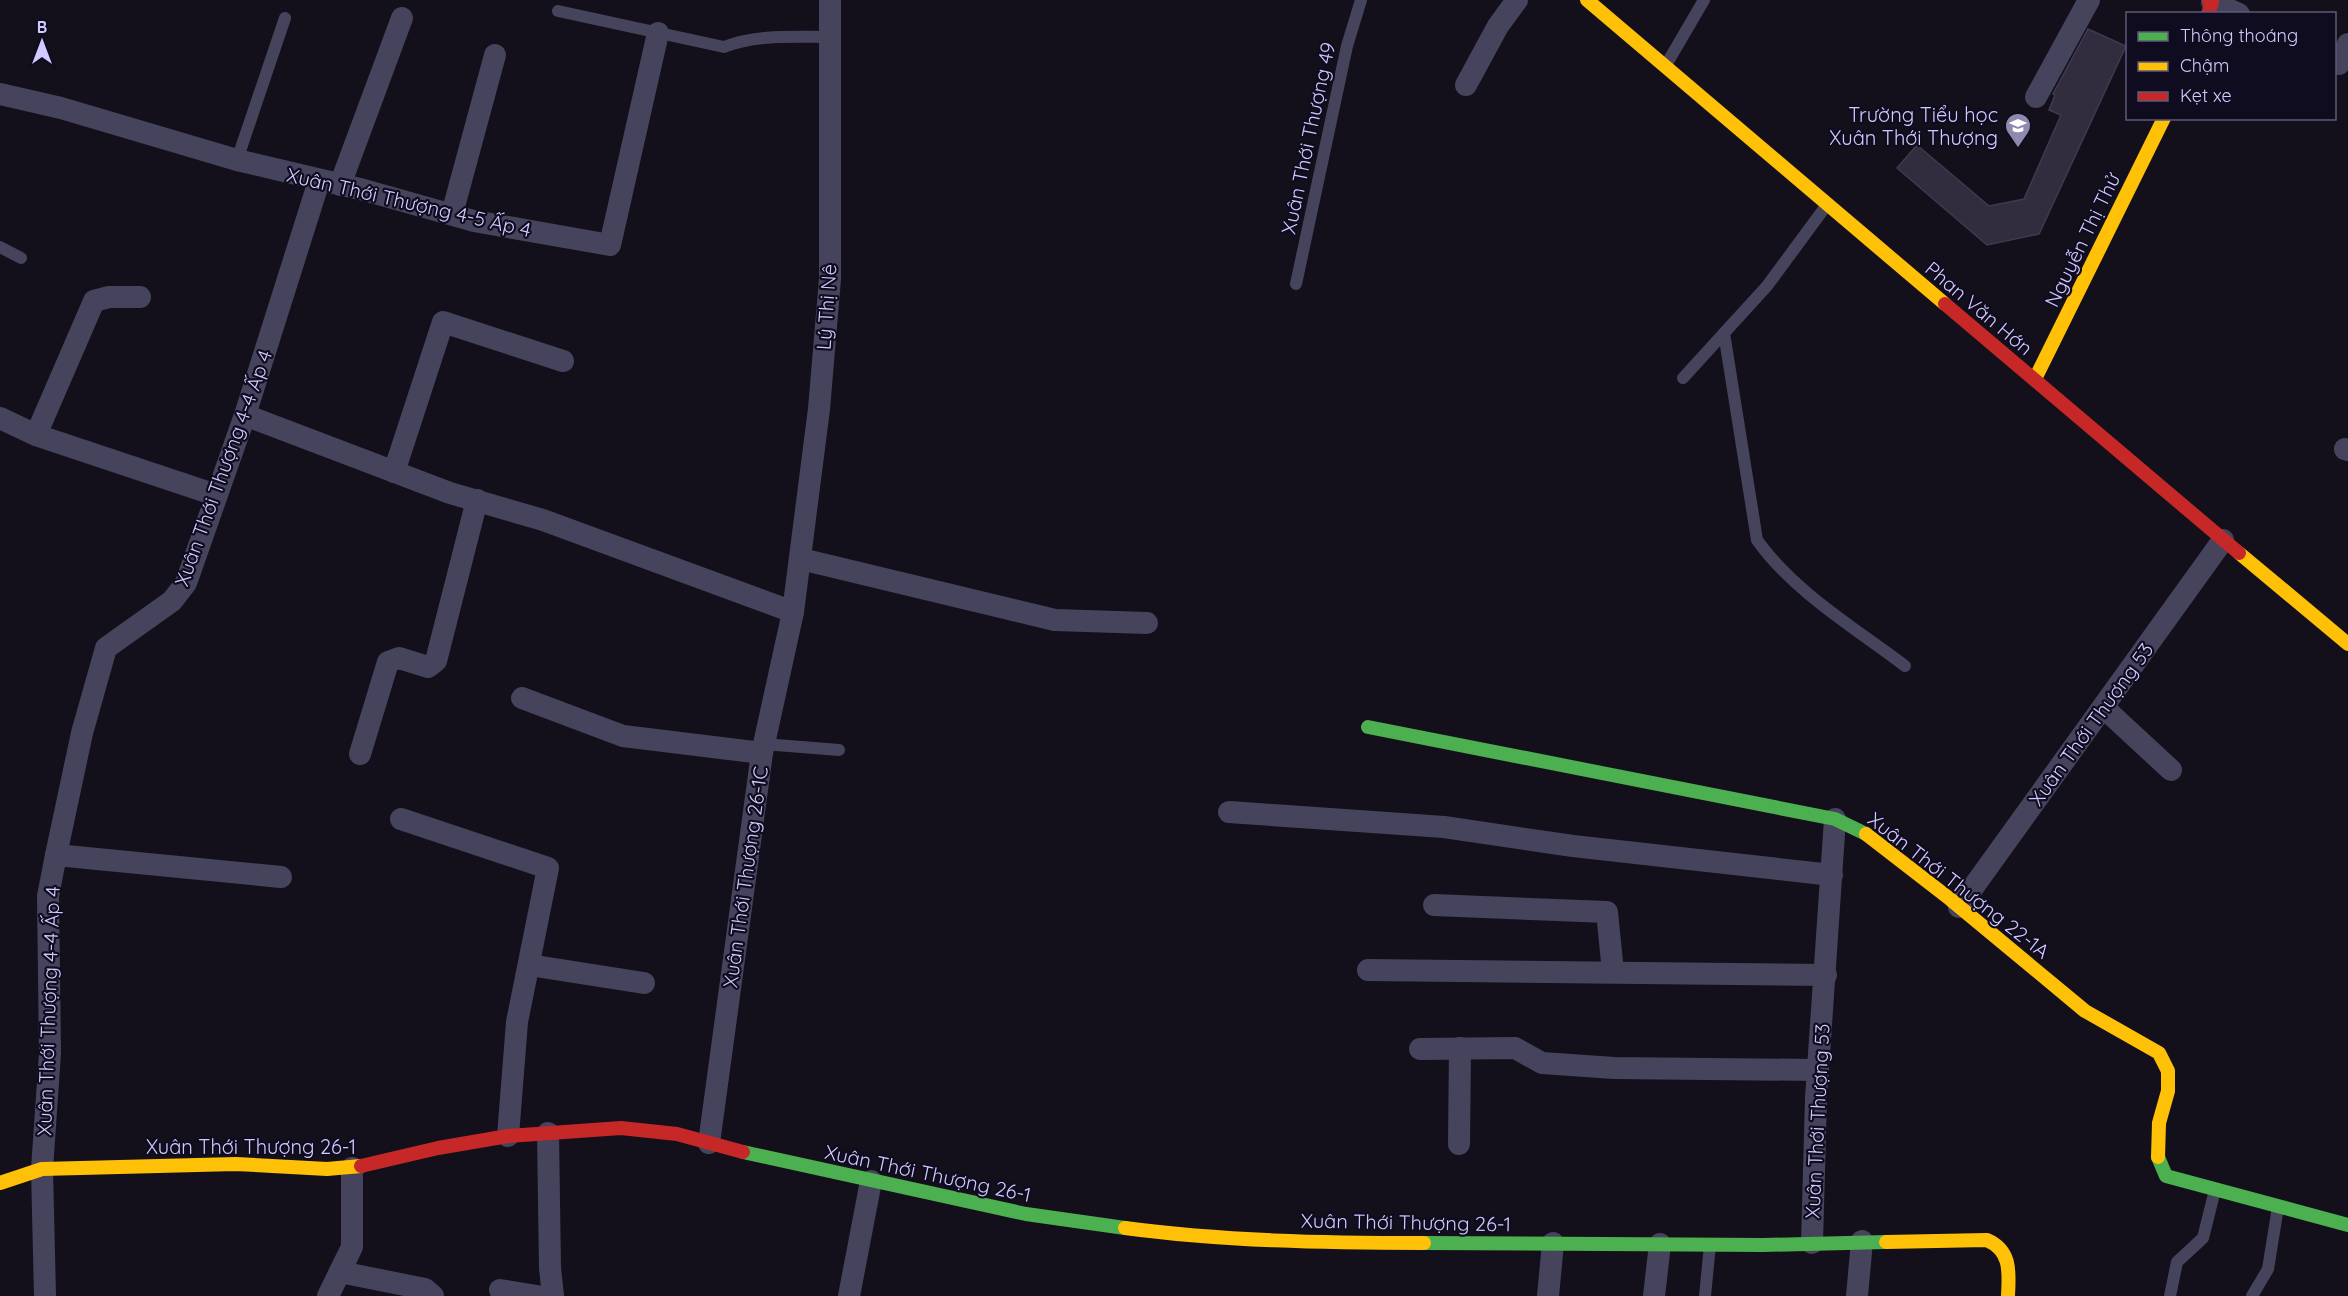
<svg xmlns="http://www.w3.org/2000/svg" width="2348" height="1296" viewBox="0 0 2348 1296" font-family="Quicksand,sans-serif">
<style>
.building{fill:#312d3e;stroke:#3e3a50;stroke-width:1.5}
.lines{fill:none;stroke-linecap:round;stroke-linejoin:round}
.lane{stroke:#46445c;stroke-width:12}
.street{stroke:#46445c;stroke-width:22}
.fast{stroke:#4caf50;stroke-width:14}
.slow{stroke:#ffc107;stroke-width:14}
.jam{stroke:#c62828;stroke-width:14}
.labels{text-anchor:middle;dominant-baseline:central;stroke-width:4.5;stroke-linejoin:round;paint-order:stroke}
.poi-label{font-size:20px;fill:#d2caff;stroke:#100c1f;text-anchor:end}
.street-label{font-size:20px;fill:#d2caff;stroke:#100c1f}
</style>
<rect width="100%" height="100%" fill="#13101b"/>
<polygon class="building" points="2088,29 2126,46 2039,234 1987,245 1897,168 1917,145 1989,206 2024,199 2061,115 2049,110 2055,95 2053,94"/>
<g class="lines">
<g class="lane">
<path d="M558 11 724 47C757 34 794 37 829 37"/>
<polyline points="1666,65 1704,0"/>
<polyline points="237,160 285,18"/>
<polyline points="0,247 21,258"/>
<polyline points="1296,284 1347,46 1361,0"/>
<path d="M1724 333 1757 540C1794 592 1855 628 1905 666"/>
<polyline points="1683,378 1767,286 1826,206"/>
<polyline points="764,744 839,750"/>
<polyline points="1705,1296 1710,1245"/>
<polyline points="2170,1296 2177,1262 2203,1238 2215,1190"/>
<polyline points="2252,1296 2268,1269 2278,1207"/>
</g>
<g class="street">
<polyline points="2212,2 2239,14"/>
<polyline points="2339,64 2348,44"/>
<polyline points="1466,85 1498,26 1517,0"/>
<polyline points="0,94 61,108 237,160 364,190 474,221 610,245 658,33"/>
<polyline points="2036,97 2089,0"/>
<polyline points="340,185 402,18"/>
<polyline points="452,214 495,55"/>
<polyline points="245,415 450,493 543,520 793,612"/>
<polyline points="0,418 36,435 216,495"/>
<polyline points="36,435 94,301 109,297 140,297"/>
<polyline points="2345,449 2348,450"/>
<polyline points="394,472 443,322 563,361"/>
<polyline points="801,559 1055,620 1147,623"/>
<polyline points="522,698 623,736 762,753"/>
<polyline points="2103,707 2171,770"/>
<polyline points="360,754 388,662 399,658 428,667 436,661 477,500"/>
<polyline points="1229,812 1444,827 1573,846 1832,875"/>
<polyline points="401,819 548,868 517,1022 508,1136"/>
<polyline points="56,855 281,877"/>
<polyline points="1434,905 1607,912 1613,972"/>
<polyline points="1959,907 2223,540"/>
<polyline points="529,965 644,983"/>
<polyline points="1368,970 1826,975"/>
<polyline points="1420,1049 1515,1048 1542,1063 1614,1068 1818,1070"/>
<polyline points="548,1133 550,1268 553,1296"/>
<polyline points="709,1143 762,753 793,612 819,409 830,279 830,0"/>
<polyline points="1459,1144 1460,1048"/>
<polyline points="1812,1243 1816,1098 1835,819"/>
<polyline points="340,1272 425,1289 433,1296"/>
<polyline points="500,1290 537,1296"/>
<polyline points="45,1296 42,1169 50,1053 48,896 56,855 82,733 106,648 172,601 186,583 245,415 319,181"/>
<polyline points="328,1296 352,1247 352,1168"/>
<polyline points="849,1296 871,1181"/>
<polyline points="1548,1296 1553,1243"/>
<polyline points="1654,1296 1660,1244"/>
<polyline points="1857,1296 1862,1241"/>
</g>
<g class="fast">
<polyline points="1368,727 1835,819 1866,834"/>
<polyline points="743,1152 1026,1214 1125,1228"/>
<polyline points="2158,1157 2166,1176 2348,1225"/>
<polyline points="1424,1243 1763,1245 1886,1242"/>
</g>
<g class="slow">
<polyline points="1587,0 1945,304"/>
<polyline points="2035,379 2164,118"/>
<polyline points="2239,553 2348,644"/>
<polyline points="1866,834 1950,899 2085,1011 2159,1053 2168,1071 2168,1091 2159,1123 2158,1157"/>
<polyline points="0,1183 42,1169 236,1164 327,1169 361,1166"/>
<path d="M1125 1228C1223 1241 1325 1243 1424 1243"/>
<path d="M1886 1242 1987 1240C2012 1251 2009 1273 2008 1296"/>
</g>
<g class="jam">
<polyline points="2208,14 2212,2 2209,0"/>
<polyline points="1945,304 2239,553"/>
<polyline points="361,1166 438,1148 508,1136 621,1128 677,1134 743,1152"/>
</g>
</g>
<defs>
<symbol id="school-pin" viewBox="-11 -11 22 30"><path d="M0 17L-7.5 6A9.5 9.5 0 1 1 7.5 6Z" fill="#8f89af" stroke="#100c1f"/><path d="M0-5L7-2L0 1L-7-2ZM-4 1L0 2.5L4 1V4Q0 6-4 4Z" fill="#fff"/></symbol>
</defs>
<g fill-rule="evenodd">
<use href="#school-pin" x="2003" y="111" width="30" height="40"/>
</g>
<g class="labels">
<g class="poi-label">
<text x="1998" y="114">Trường Tiểu học<tspan x="1998" dy="23">Xuân Thới Thượng</tspan></text>
</g>
<g class="street-label">
<text transform="translate(1308 138) rotate(-78)">Xuân Thới Thượng 49</text>
<text transform="translate(409 202) rotate(13)">Xuân Thới Thượng 4-5 Ấp 4</text>
<text transform="translate(2082 240) rotate(-64)">Nguyễn Thị Thử</text>
<text transform="translate(826 307) rotate(-86)">Lý Thị Nê</text>
<text transform="translate(1979 308) rotate(40)">Phan Văn Hớn</text>
<text transform="translate(223 468) rotate(-70)">Xuân Thới Thượng 4-4 Ấp 4</text>
<text transform="translate(2091 724) rotate(-54)">Xuân Thới Thượng 53</text>
<text transform="translate(745 877) rotate(-82)">Xuân Thới Thượng 26-1C</text>
<text transform="translate(1959 885) rotate(38)">Xuân Thới Thượng 22-1A</text>
<text transform="translate(48 1011) rotate(-88)">Xuân Thới Thượng 4-4 Ấp 4</text>
<text transform="translate(1817 1121) rotate(-87)">Xuân Thới Thượng 53</text>
<text x="251" y="1146">Xuân Thới Thượng 26-1</text>
<text transform="translate(928 1173) rotate(12)">Xuân Thới Thượng 26-1</text>
<text transform="translate(1406 1222) rotate(1)">Xuân Thới Thượng 26-1</text>
</g>
</g>
<rect x="2126" y="12" width="210" height="108" fill="#100c1f" stroke="#5e5879" stroke-width="1.5"/>
<rect x="2138" y="32" width="30" height="9" fill="#4caf50" stroke="#5e5879" stroke-width="1.5"/>
<text x="2180" y="42" font-size="18" fill="#d2caff">Thông thoáng</text>
<rect x="2138" y="62" width="30" height="9" fill="#ffc107" stroke="#5e5879" stroke-width="1.5"/>
<text x="2180" y="72" font-size="18" fill="#d2caff">Chậm</text>
<rect x="2138" y="92" width="30" height="9" fill="#c62828" stroke="#5e5879" stroke-width="1.5"/>
<text x="2180" y="102" font-size="18" fill="#d2caff">Kẹt xe</text>
<g transform="translate(42 42)" stroke="#100c1f" stroke-width="4.5" paint-order="stroke">
<path d="M0-4.5L10 22L0 15L-10 22Z" fill="#d2caff"/>
<text y="-9" font-size="16" font-weight="bold" text-anchor="middle" fill="#d2caff">B</text>
</g>
</svg>
